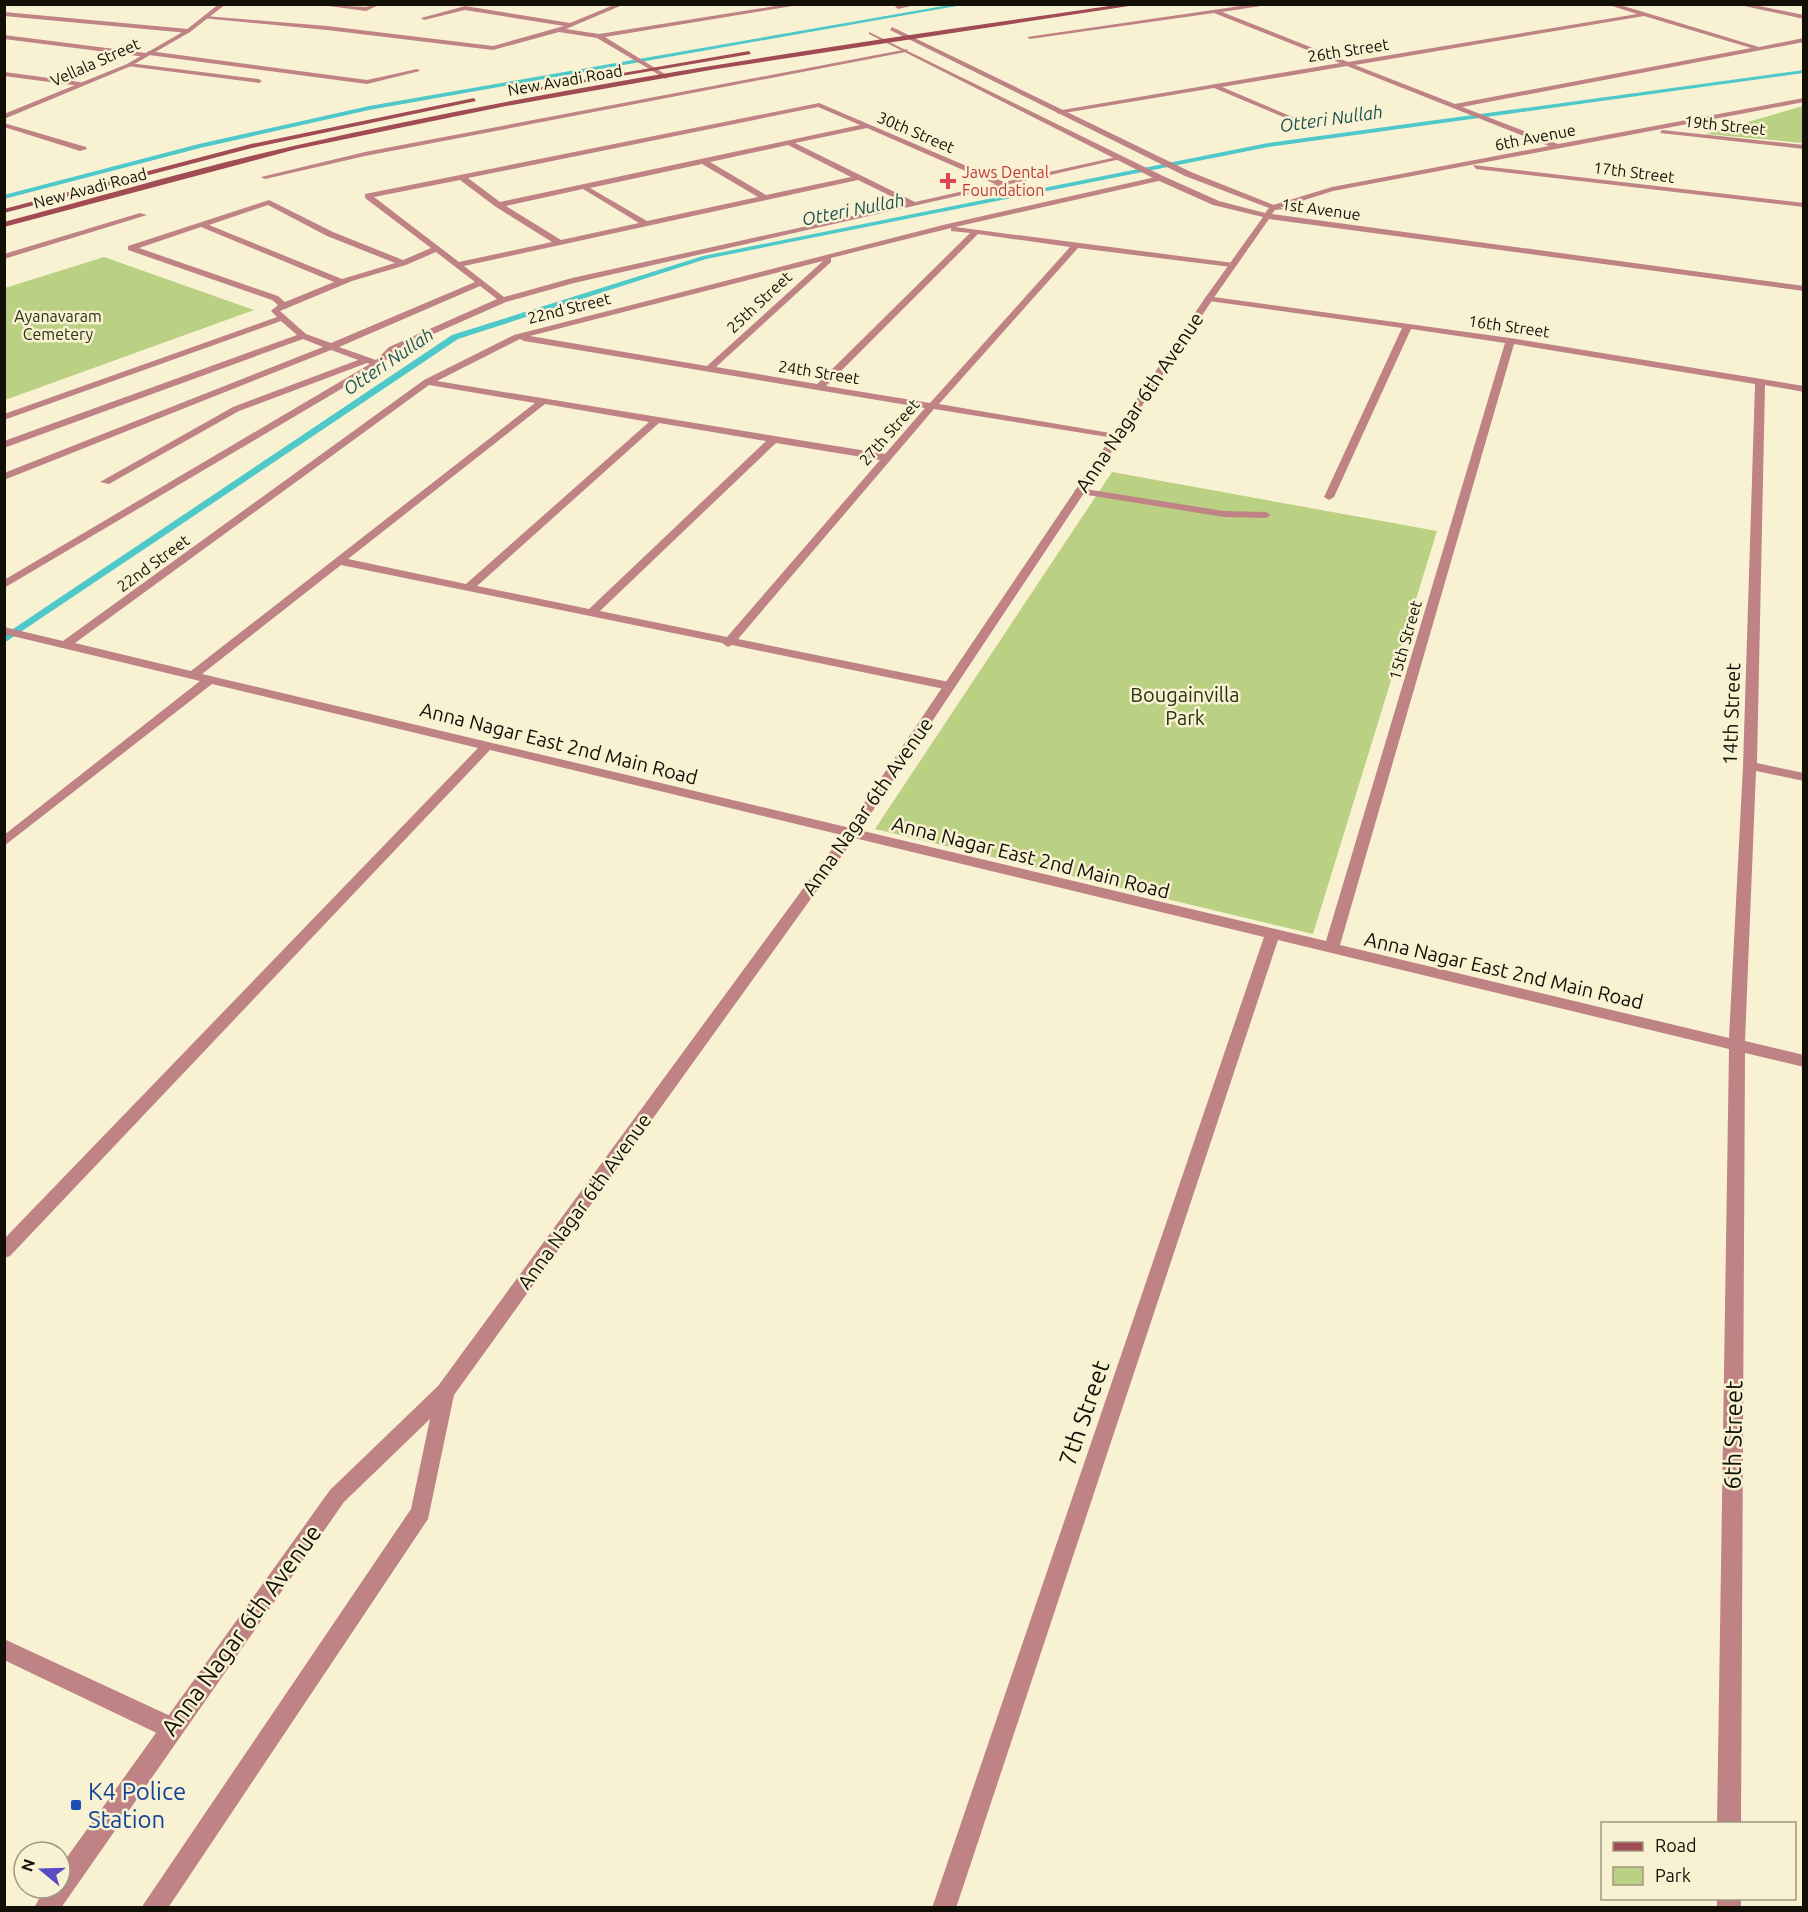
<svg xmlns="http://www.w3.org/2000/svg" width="1808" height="1912" viewBox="0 0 1808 1912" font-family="Ubuntu,sans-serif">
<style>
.green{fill:#bad083}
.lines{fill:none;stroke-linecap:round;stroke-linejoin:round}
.stream{fill:#4ec8c9;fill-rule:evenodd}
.service{fill:#bf8386;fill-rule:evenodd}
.minor{fill:#bf8386;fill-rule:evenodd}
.tertiary{fill:#bf8386;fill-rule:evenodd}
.secondary{fill:#a14b54;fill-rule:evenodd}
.health-dot{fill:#e0444e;stroke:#f8f2d3;stroke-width:2}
.transit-dot{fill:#1a4fb4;stroke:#f8f2d3;stroke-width:2}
.labels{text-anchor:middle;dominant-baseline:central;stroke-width:5;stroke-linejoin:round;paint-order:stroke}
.far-street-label{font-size:16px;fill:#121006;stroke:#f8f2d3}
.far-health-label{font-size:16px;fill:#be3a42;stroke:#f8f2d3;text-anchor:start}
.far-park-label{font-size:16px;fill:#2a3311;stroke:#f8f2d3}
.far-water-label{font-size:18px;font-style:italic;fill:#1e5253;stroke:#f8f2d3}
.street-label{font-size:20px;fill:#121006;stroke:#f8f2d3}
.park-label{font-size:20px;fill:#2a3311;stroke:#f8f2d3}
.near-street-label{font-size:24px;fill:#121006;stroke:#f8f2d3}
.near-transit-label{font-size:24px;fill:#164399;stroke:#f8f2d3;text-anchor:start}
</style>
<rect width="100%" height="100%" fill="#f8f2d3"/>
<g class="green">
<polygon points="1803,106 1803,143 1706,134"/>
<polygon points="104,257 254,310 5,400 5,288"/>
<polygon points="1112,472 1437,531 1313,934 875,829"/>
</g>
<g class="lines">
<g class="stream">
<polygon points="955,4 968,4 369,110 200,148 4,199 4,195 199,144 369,106"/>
<polygon points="1804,70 1804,73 1268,147 706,259 458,339 4,643 4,635 452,335 703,256 1268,143"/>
</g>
<polygon class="service" points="140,213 147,215 4,259 4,254"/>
<g class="minor">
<polygon points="313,4 365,7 381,4 366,11"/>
<polygon points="616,4 625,4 566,29 599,34 788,4 805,4 605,37 668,76 666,79 597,38 559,32 493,50 327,30 202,18 205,16 327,26 493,46 564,26 465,10 424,20 421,18 465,6 570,23"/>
<polygon points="903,4 920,4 898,9 895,7"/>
<path d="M1254 4H1273L1222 12 1348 62 1637 14 1606 4H1617L1759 47 1804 38V42L1462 107 1558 144 1804 98V102L1333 191 1273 210 1270 206 1332 187 1549 146 1347 66 1222 87 1302 121 1300 124 1214 88 1058 114 1056 111 1340 63 1214 13 1030 39 1027 37ZM1644 16 1751 48 1455 104 1355 65Z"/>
<polygon points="1735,4 1749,4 1804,15 1804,19"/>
<polygon points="4,12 188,29 191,31 188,33 4,16"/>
<polygon points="4,35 146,53 149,51 367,80 417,69 420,71 367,84 149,55 146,57 4,39"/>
<polygon points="908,49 906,52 365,156 265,179 261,177 365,152"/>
<polygon points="129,63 259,79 262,81 259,83 127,66"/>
<polygon points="4,72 80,82 83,84 80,86 4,76"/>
<path d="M819 103 1004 182 1121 156 1125 158 574 283 506 302 395 351 380 366 4 588V580L370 364 367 363 239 411 109 484 100 482 233 407 358 360 331 350 4 480V473L323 347 303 339 4 448V441L297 335 281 321 4 420V414L277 317 271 311 278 305 272 300 128 250V246L269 200 333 232 403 260 431 248 365 198V194ZM818 107 860 125 500 202 468 178ZM867 128 995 184 915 202 795 143ZM788 145 851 177 766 195 710 162ZM702 164 758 197 647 221 590 188ZM460 180 496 207 552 242 459 262 374 197ZM858 180 907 204 572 278 504 297 464 266ZM583 189 639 223 561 240 506 206ZM268 205 327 236 395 263 342 279 209 225ZM201 227 334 282 285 302 278 296 139 248ZM436 252 475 282 331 343 306 334 280 311 352 281 406 265ZM480 286 497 299 389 347 376 360 339 347Z"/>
<polygon points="4,123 86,147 87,149 80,151 4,127"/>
<polygon points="1662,130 1804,145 1804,149 1660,133"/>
<polygon points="1473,165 1804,203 1804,207 1476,169"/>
<path d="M1160 176 1163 180 955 227 1234 263 1235 265 1231 267 1078 248 939 404 1116 434 1121 437 1120 439 934 409 738 639 949 682 955 686 953 689 949 690 732 645 728 647 722 643 341 565 202 674 1326 941 1505 343 1411 329 1334 497 1329 500 1324 497 1402 328 1209 301 1205 298 1206 296 1510 338 1804 386V392L1765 385 1757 763 1804 773V781L1756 771 1745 1041 1804 1055V1067L1745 1053 1741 1824H1717L1729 1049 1278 940 956 1908H932L1264 937 490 750 10 1256 4 1258V1239L478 748 212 684 4 846V835L200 681 4 634V627L63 641 424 380 514 335 943 225ZM951 228V231L970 233 817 384 716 367 831 262V258ZM978 234 1070 247 930 403 826 386ZM823 261 707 366 530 336ZM520 339 524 341 925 408 885 454 437 381ZM1514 344 1755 384 1743 766 1729 1038 1340 945ZM429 385 535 403 191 671 75 643ZM545 404 649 422 466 584 348 559ZM659 423 766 441 589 609 477 586ZM776 443 880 460 727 637 600 611Z"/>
<polygon points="1079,488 1224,511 1266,512 1271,515 1266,518 1224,517 1075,493 1074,491"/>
<polygon points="4,1639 179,1720 182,1728 179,1736 171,1739 163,1736 4,1660"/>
<rect x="1717" y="1898" width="24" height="10"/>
</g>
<g class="tertiary">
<polygon points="219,4 226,4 190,32 131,66 4,119 4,114 127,64 186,30"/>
<polygon points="892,27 1191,172 1284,209 1275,210 1272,214 1804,286 1804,291 1269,219 1213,299 856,836 454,1395 428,1519 168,1908 141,1908 411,1509 430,1419 344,1502 61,1908 34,1908 45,1888 60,1888 60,1867 330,1490 438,1386 846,830 1205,298 1263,217 1213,205 1157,180 869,34 869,32 1163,176 1219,201 1265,213 1269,208 1185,176 890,30"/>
</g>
<g class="secondary">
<path d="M1123 4H1142L716 69 506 106 297 149 4 227V222C102 196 199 167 298 145 571 83 847 44 1123 4Z"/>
<polygon points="749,51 751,54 522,93 519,91"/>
<polygon points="474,98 476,101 252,148 4,213 4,209 251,144"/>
</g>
</g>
<path class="health-dot" d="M945 172h6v6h6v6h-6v6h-6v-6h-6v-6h6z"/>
<rect class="transit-dot" x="70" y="1799" width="12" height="12" rx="3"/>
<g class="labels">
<g class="far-street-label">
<text transform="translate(1348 50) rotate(-9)">26th Street</text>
<text transform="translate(95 62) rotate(-24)">Vellala Street</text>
<text transform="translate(565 80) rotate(-10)">New Avadi Road</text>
<text transform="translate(1725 125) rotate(6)">19th Street</text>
<text transform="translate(916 132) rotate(23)">30th Street</text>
<text transform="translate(1535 137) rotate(-11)">6th Avenue</text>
<text transform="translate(1634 172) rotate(7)">17th Street</text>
<text transform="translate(90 188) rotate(-15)">New Avadi Road</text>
<text transform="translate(1321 209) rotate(8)">1st Avenue</text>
<text transform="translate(759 302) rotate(-43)">25th Street</text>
<text transform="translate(569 308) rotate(-14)">22nd Street</text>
<text transform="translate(1509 326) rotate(8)">16th Street</text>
<text transform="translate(819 372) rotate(9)">24th Street</text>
<text transform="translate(889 432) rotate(-49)">27th Street</text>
<text transform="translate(153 563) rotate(-36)">22nd Street</text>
<text transform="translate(1405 640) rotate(-74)">15th Street</text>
</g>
<g class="far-health-label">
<text x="962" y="172">Jaws Dental<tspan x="962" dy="18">Foundation</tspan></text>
</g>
<g class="far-park-label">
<text x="58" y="316">Ayanavaram<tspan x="58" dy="18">Cemetery</tspan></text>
</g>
<g class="far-water-label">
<text transform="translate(1331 118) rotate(-8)">Otteri Nullah</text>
<text transform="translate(853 209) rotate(-11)">Otteri Nullah</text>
<text transform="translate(388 361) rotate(-34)">Otteri Nullah</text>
</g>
<g class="street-label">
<text transform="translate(1139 402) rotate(-56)">Anna Nagar 6th Avenue</text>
<text transform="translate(1731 714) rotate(-88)">14th Street</text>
<text transform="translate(559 743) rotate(14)">Anna Nagar East 2nd Main Road</text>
<text transform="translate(867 806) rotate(-55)">Anna Nagar 6th Avenue</text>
<text transform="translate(1031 857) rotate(14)">Anna Nagar East 2nd Main Road</text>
<text transform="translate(1504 970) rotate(13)">Anna Nagar East 2nd Main Road</text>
<text transform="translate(584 1201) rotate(-54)">Anna Nagar 6th Avenue</text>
</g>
<g class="park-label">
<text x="1185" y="694">Bougainvilla<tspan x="1185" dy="23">Park</tspan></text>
</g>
<g class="near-street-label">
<text transform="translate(1084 1413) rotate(-71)">7th Street</text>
<text transform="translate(1733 1435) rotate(-89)">6th Street</text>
<text transform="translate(241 1630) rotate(-54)">Anna Nagar 6th Avenue</text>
</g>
<g class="near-transit-label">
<text x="88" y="1791">K4 Police<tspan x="88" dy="28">Station</tspan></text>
</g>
</g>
<rect width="1808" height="1912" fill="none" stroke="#121006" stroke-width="12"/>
<rect x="1601" y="1822" width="195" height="78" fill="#f8f2d3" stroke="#9c9881" stroke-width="1.5"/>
<rect x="1613" y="1842" width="30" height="9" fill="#a14b54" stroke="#9c9881" stroke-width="1.5"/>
<text x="1655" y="1852" font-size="18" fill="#121006">Road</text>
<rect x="1613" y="1867" width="30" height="18" fill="#bad083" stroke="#9c9881" stroke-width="1.5"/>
<text x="1655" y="1882" font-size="18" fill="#121006">Park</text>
<g transform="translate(42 1870) rotate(289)"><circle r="28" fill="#f8f2d3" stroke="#9c9881" stroke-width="1.5"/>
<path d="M0-4.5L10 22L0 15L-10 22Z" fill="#584cc4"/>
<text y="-9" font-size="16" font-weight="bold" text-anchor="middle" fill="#121006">N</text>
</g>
</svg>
